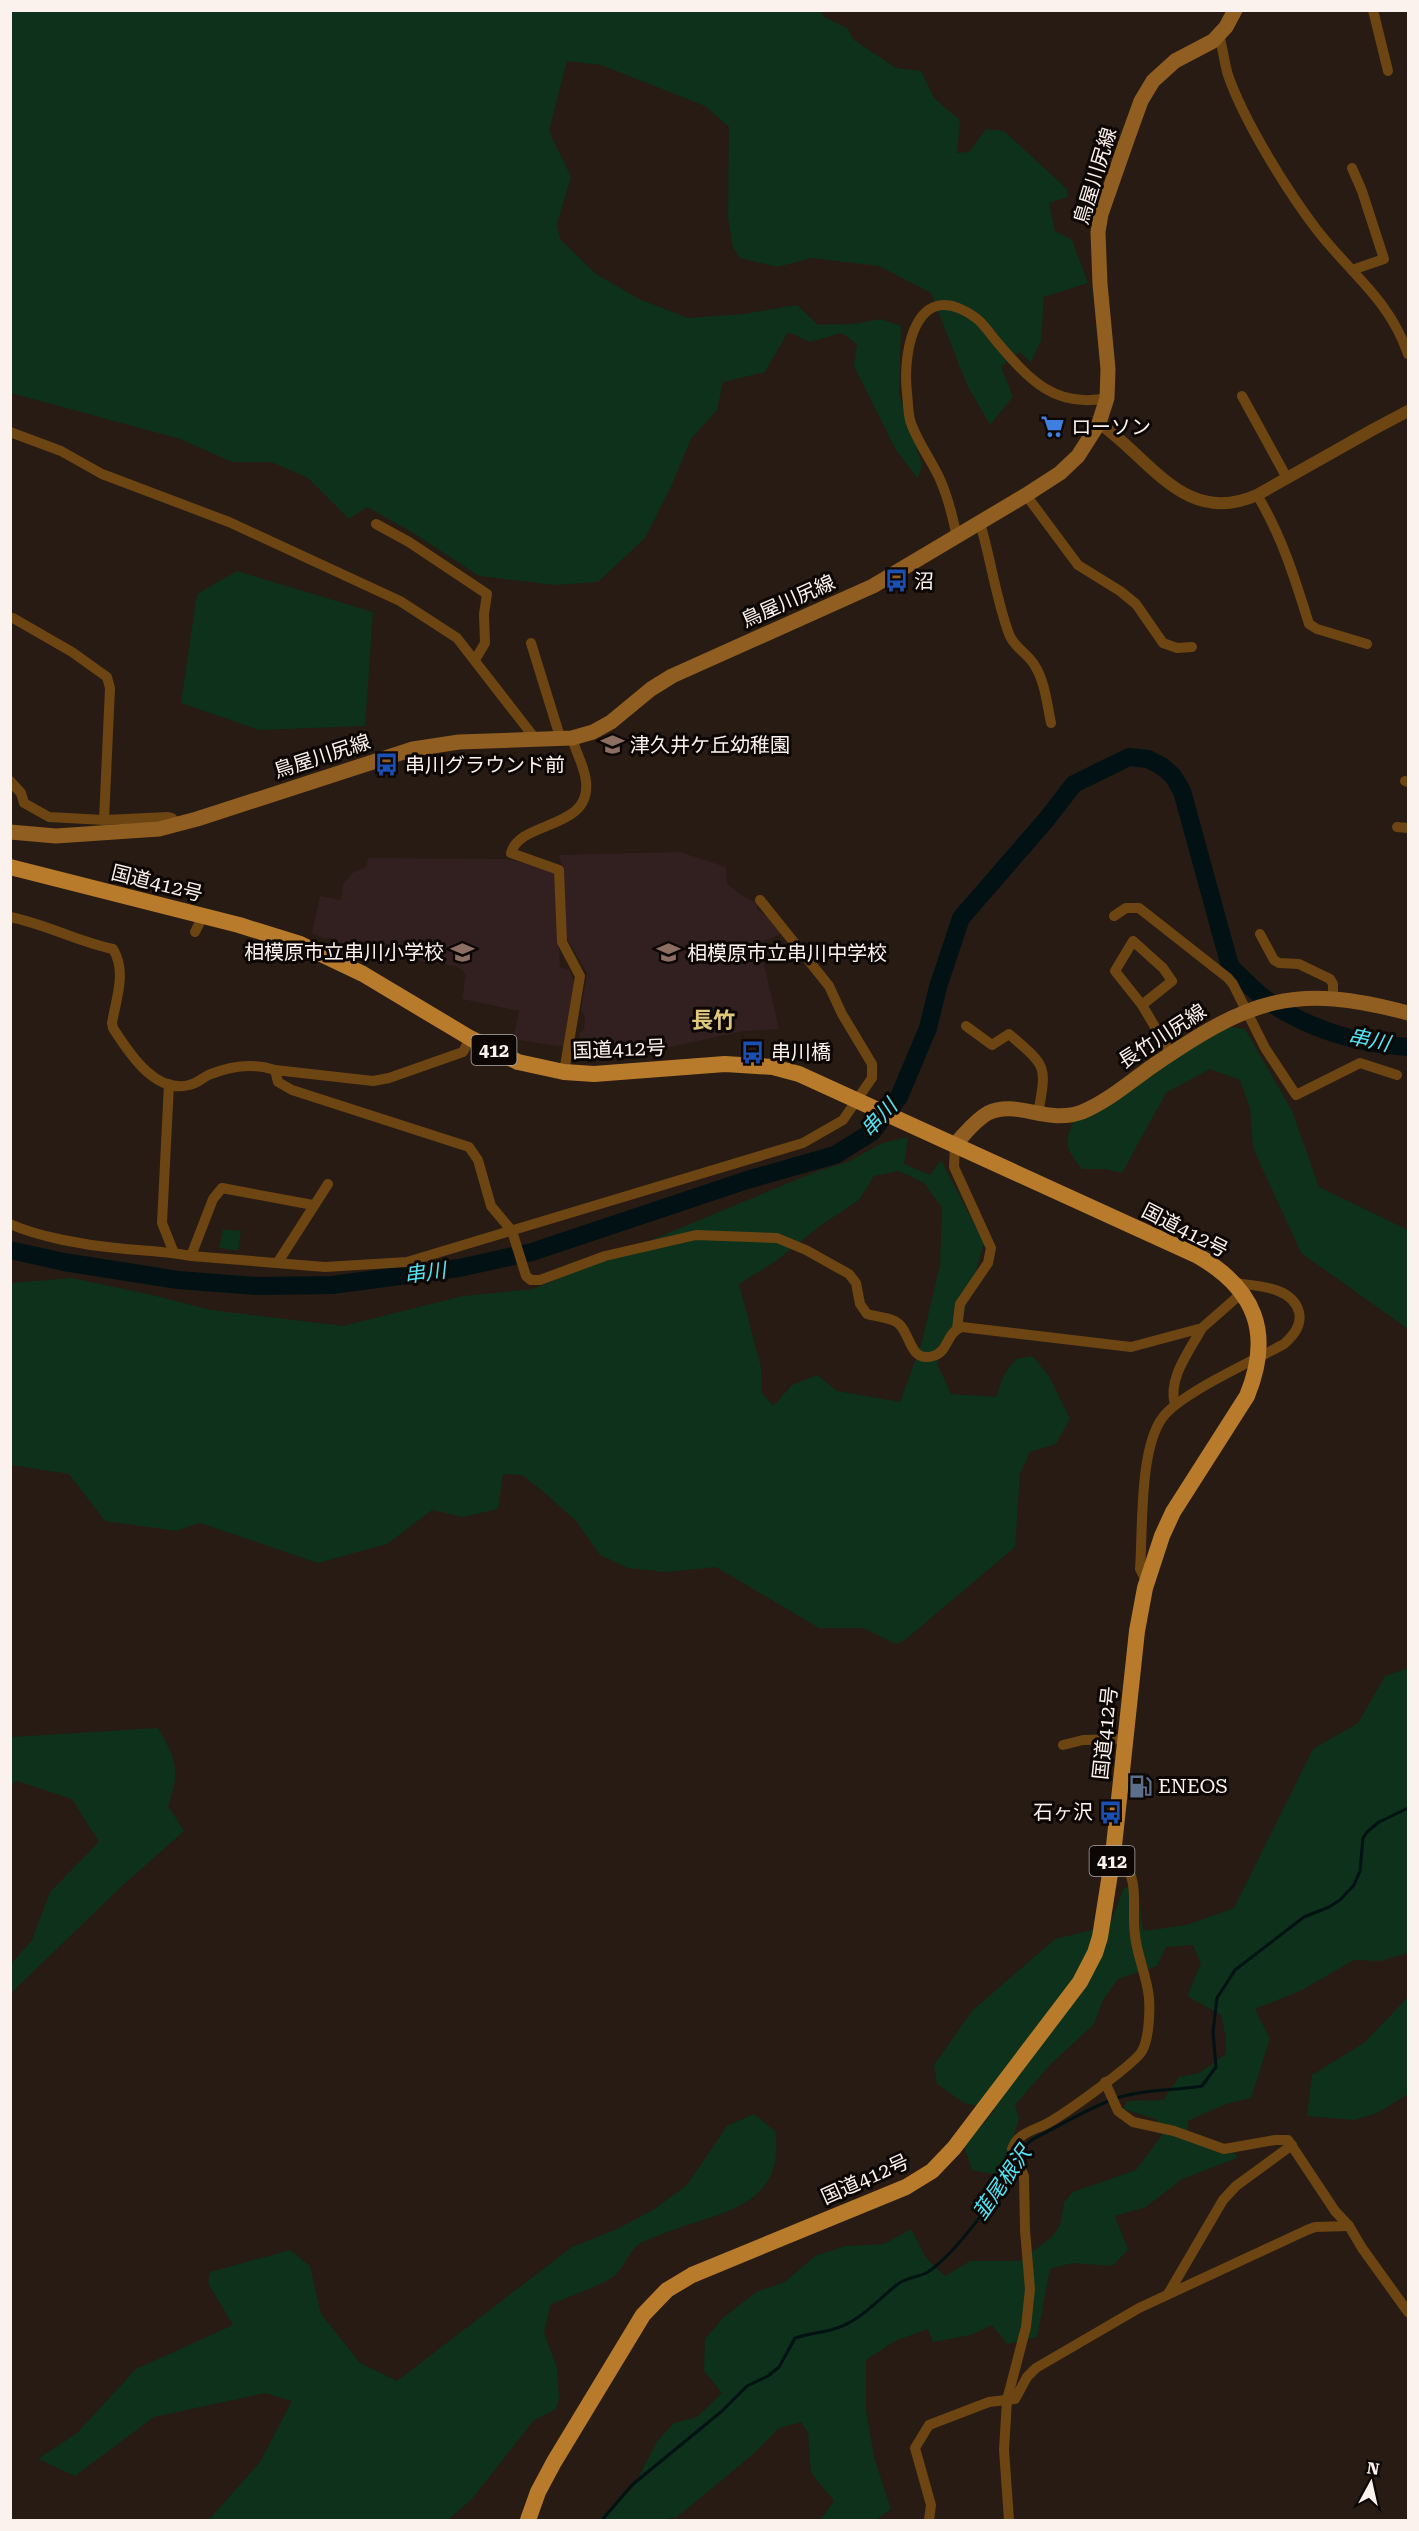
<svg xmlns="http://www.w3.org/2000/svg" width="1419" height="2531" viewBox="0 0 1419 2531" font-family="'Roboto Serif','Noto Sans JP',serif">
<style>
.education{fill:#321f1f}
.green{fill:#0d311b;fill-rule:evenodd}
.lines{fill:none;stroke-linecap:round;stroke-linejoin:round}
.stream{stroke:#021214;stroke-width:3}
.river{stroke:#021214;stroke-width:18}
.minor{stroke:#6c4513;stroke-width:10}
.tertiary{stroke:#6c4513;stroke-width:12}
.secondary{stroke:#905e20;stroke-width:15}
.trunk{stroke:#b87b2c;stroke-width:16}
.labels{text-anchor:middle;dominant-baseline:central;stroke-width:6;stroke-linejoin:round;paint-order:stroke}
.shield{fill:#0c0704;stroke:#b3aca7;stroke-width:1.5}
.shield-label{font-size:18px;font-weight:bold;fill:#fbf2ed}
.street-label{font-size:20px;fill:#fbf2ed;stroke:#0c0704}
.poi-label{font-size:20px;fill:#fbf2ed;stroke:#0c0704;text-anchor:start}
.water-label{font-size:21px;font-style:italic;fill:#53e4f3;stroke:#0c0704}
.quarter-label{font-size:22px;font-weight:bold;fill:#dfc77b;stroke:#0c0704}
</style>
<rect width="100%" height="100%" fill="#271b13"/>
<g class="education">
<polygon points="680,852 726,867 727,884 746,898 758,903 757,909 775,923 781,934 759,943 779,1029 744,1031 638,1054 586,1054 581,1050 579,1034 584,1029 585,1018 581,1010 587,973 566,937 564,869 558,855"/>
<polygon points="368,858 507,859 555,871 560,967 570,970 574,983 563,1047 513,1039 519,1011 462,999 466,974 456,966 355,952 329,937 325,939 312,933 320,896 341,900 343,884 352,873 366,867"/>
</g>
<g class="green">
<polygon points="10,11 821,11 824,17 847,28 854,40 896,68 921,71 934,98 960,120 957,153 969,152 986,129 1004,131 1067,189 1068,197 1049,203 1055,231 1072,240 1088,283 1044,297 1041,341 1031,362 1019,352 1001,367 1013,397 990,425 967,385 931,293 879,266 811,258 778,267 740,258 733,247 728,218 729,127 705,106 601,65 567,61 549,131 571,177 557,224 560,239 596,274 639,299 688,318 744,314 797,305 818,325 853,324 880,319 901,326 899,394 922,465 918,479 896,450 854,366 857,344 841,333 810,342 788,332 765,372 723,382 717,410 691,439 670,489 645,538 598,582 554,585 479,576 415,534 367,507 349,519 308,478 271,462 232,462 180,439 11,393"/>
<polygon points="237,571 373,612 365,726 259,730 181,703 197,594"/>
<path d="M1223 1026 1245 1029 1292 1111 1319 1187 1408 1230V1329L1301 1253 1253 1148 1250 1108 1240 1080 1210 1069 1166 1093 1122 1173 1105 1169H1082C1064 1147 1063 1141 1077 1115Z"/>
<path d="M908 1137 904 1164 930 1175 941 1160 984 1243 964 1313 950 1330 937 1363 951 1394 996 1397 1004 1375 1016 1359 1033 1356 1050 1378 1070 1419 1056 1444 1030 1452 1020 1474 1015 1547 905 1640 896 1644 863 1628H819L716 1567 667 1572 628 1568 600 1555 576 1521 545 1493 522 1475 503 1474 498 1509 462 1517 432 1510 387 1544 318 1563 200 1523 176 1531 105 1521 69 1474 11 1465V1283L72 1278 152 1295 211 1310 343 1326 463 1296 533 1289 815 1172 848 1162 882 1143ZM899 1171 924 1183 942 1208 940 1264 922 1342 900 1402 837 1391 817 1375 792 1385 773 1406 762 1393 761 1367 739 1284 776 1261 820 1226 859 1200 874 1176Z"/>
<polygon points="223,1229 241,1231 238,1251 219,1248"/>
<polygon points="1408,1665 1408,1953 1380,1961 1354,1960 1300,1991 1255,2009 1270,2039 1251,2098 1226,2104 1188,2121 1187,2141 1236,2154 1237,2158 1182,2179 1146,2207 1115,2216 1128,2250 1112,2266 1072,2263 1050,2269 1037,2337 1007,2344 992,2325 971,2335 933,2342 928,2329 895,2341 866,2360 866,2410 874,2457 891,2509 876,2520 820,2520 834,2501 811,2473 808,2433 801,2422 779,2428 751,2456 677,2517 662,2520 598,2520 633,2488 657,2441 674,2423 697,2417 722,2393 704,2371 705,2339 724,2317 756,2292 785,2282 815,2256 845,2246 884,2244 911,2229 926,2258 945,2276 970,2261 1020,2261 1052,2237 1060,2225 1064,2202 1073,2192 1136,2170 1162,2135 1156,2119 1123,2109 1127,2101 1163,2100 1179,2077 1199,2073 1226,2054 1226,2038 1221,2015 1187,1996 1201,1963 1193,1945 1166,1947 1157,1966 1118,1979 1103,2000 1094,2024 1050,2065 1015,2105 1019,2119 1005,2165 997,2175 972,2170 964,2146 995,2110 964,2103 937,2084 934,2065 972,2011 1055,1939 1109,1926 1124,1888 1138,1884 1143,1931 1186,1925 1234,1908 1313,1749 1358,1723 1385,1676 1406,1669"/>
<path d="M158 1728C176 1760 181 1770 168 1806L184 1831 123 1885 11 1993V1964L32 1940 50 1892 99 1842 72 1799 17 1781 11 1785V1737Z"/>
<polygon points="1408,1997 1408,2094 1377,2113 1354,2120 1307,2116 1312,2075 1365,2042"/>
<path d="M754 2114 775 2131C787 2211 714 2212 660 2235 653 2238 645 2240 639 2244 628 2252 624 2269 613 2277 598 2287 567 2297 550 2305L544 2333 557 2368 559 2399 556 2409 534 2420 472 2499 448 2520H209L260 2462 292 2401 265 2393 154 2417 75 2476 38 2459 77 2433 136 2369 233 2325 208 2283 210 2272 290 2250 310 2266 321 2314 360 2363 397 2381 572 2247 617 2229 653 2210 687 2185 727 2126Z"/>
</g>
<g class="lines">
<g class="stream">
<path d="M1019 2157 1027 2144 1033 2139C1060 2126 1086 2109 1114 2099 1143 2089 1172 2091 1202 2086L1216 2067 1213 2032 1217 1998 1235 1970 1304 1917 1329 1907 1340 1900 1354 1885 1360 1871 1363 1838 1367 1832 1379 1822 1408 1808"/>
<path d="M602 2520 632 2485 722 2411 747 2386 768 2376 779 2367 795 2338C807 2334 818 2333 831 2330 859 2323 877 2300 898 2284 907 2277 919 2277 928 2272 955 2254 999 2194 1015 2165"/>
</g>
<path class="river" d="M10 1250 64 1262 178 1280 257 1286 332 1285 459 1268 532 1252 747 1180 835 1155 872 1132 899 1097 928 1028 938 987 961 918 1046 820 1074 784 1129 757 1148 759 1163 767 1173 776 1182 791 1230 966C1241 977 1252 989 1264 998 1304 1028 1360 1045 1408 1047"/>
<g class="minor">
<polyline points="1373,10 1388,71"/>
<path d="M1219 35C1223 48 1224 62 1228 75 1244 121 1287 191 1317 230 1351 274 1389 299 1408 354"/>
<polyline points="1352,168 1362,191 1384,259 1352,270"/>
<polyline points="1242,396 1287,478"/>
<polyline points="10,432 61,451 102,474 229,522 400,601 457,638 537,741"/>
<polyline points="1026,495 1078,565 1120,591 1136,604 1163,643 1177,648 1192,647"/>
<path d="M1257 495C1282 536 1295 579 1309 624L1317 629 1367 644"/>
<path d="M980 523C991 560 996 599 1009 634 1014 648 1028 653 1035 666 1045 682 1047 704 1051 723"/>
<polyline points="376,524 409,542 487,594 484,614 485,643 475,660"/>
<path d="M957 538C953 517 948 497 939 477 930 458 916 440 910 420 908 412 908 402 907 393 902 349 917 275 976 318 984 324 990 334 997 342 1028 378 1054 409 1107 398"/>
<polyline points="13,618 72,652 107,677 110,688 104,820 168,817 172,818 176,825"/>
<polyline points="531,643 561,740"/>
<polyline points="10,781 21,793 24,803 49,817 104,820"/>
<polyline points="1405,781 1408,782"/>
<polyline points="1397,827 1408,828"/>
<polyline points="1114,916 1126,908 1139,908 1228,978 1233,984 1265,1048 1296,1095 1360,1063 1397,1075"/>
<path d="M10 917C46 924 78 942 113 949 127 972 116 999 112 1023L113 1028C129 1053 158 1099 195 1083 200 1081 205 1076 211 1074 231 1066 254 1063 275 1070"/>
<polyline points="195,932 203,916"/>
<polyline points="1260,934 1274,960 1279,963 1299,964 1330,979 1333,984 1333,998"/>
<polyline points="1142,1005 1172,981 1163,968 1133,941 1115,971 1142,1005 1171,1054"/>
<path d="M966 1026 992 1045 1009 1034C1047 1067 1047 1064 1038 1114"/>
<path d="M470 1038 463 1052 389 1078 373 1081 275 1070 278 1082 292 1090 469 1147 478 1160 491 1206 512 1231 526 1276 531 1280H540L605 1256 696 1235 777 1238 806 1250 849 1274 856 1283 860 1304 867 1314C876 1317 892 1317 899 1324 911 1335 910 1363 933 1356 949 1352 946 1332 962 1327L1131 1347 1202 1328 1243 1292"/>
<path d="M564 1072 580 976 562 942 559 870 511 853C520 820 591 830 586 782 585 767 576 753 572 738"/>
<polyline points="169,1084 162,1223 174,1253"/>
<polyline points="955,1144 954,1167 991,1248 988,1263 960,1304 957,1329"/>
<path d="M10 1224C39 1237 84 1245 116 1248 141 1251 166 1251 191 1256L325 1267 407 1262 803 1143 843 1120 872 1078V1064L842 1014 829 986 760 900"/>
<polyline points="191,1256 213,1199 222,1188 313,1205"/>
<polyline points="278,1262 328,1184"/>
<path d="M1175 1405C1167 1379 1190 1350 1202 1328"/>
<path d="M1147 1582 1140 1569C1143 1529 1139 1448 1163 1417 1181 1393 1255 1360 1284 1344 1294 1335 1302 1325 1299 1312 1292 1286 1256 1286 1234 1283"/>
<polyline points="1063,1745 1083,1740 1125,1739"/>
<polyline points="1105,2082 1118,2111 1133,2122 1174,2131 1224,2149 1275,2140 1288,2140 1335,2211 1349,2226 1362,2248 1408,2312"/>
<polyline points="1168,2294 1223,2200 1236,2186 1292,2145"/>
<polyline points="929,2520 931,2505 915,2448 929,2425 989,2402 1015,2399 1027,2377 1036,2368 1139,2308 1307,2230 1315,2227 1349,2226"/>
<path d="M1009 2520 1004 2450 1007 2400 1026 2327 1030 2289 1025 2230 1024 2176 1012 2149C1017 2133 1035 2130 1048 2123 1063 2115 1135 2064 1142 2051 1149 2039 1150 2012 1149 1998 1147 1976 1137 1956 1135 1935 1131 1906 1141 1883 1121 1857L1113 1855"/>
</g>
<path class="tertiary" d="M1099 423C1151 459 1185 527 1257 495L1374 429 1408 411"/>
<g class="secondary">
<polyline points="10,832 56,836 159,829 197,819 413,749 459,742 572,738 593,732 611,722 651,689 672,676 873,586 1026,495 1060,473 1078,456 1099,423 1107,398 1108,369 1100,284 1098,232 1101,214 1128,137 1141,101 1153,81 1175,61 1213,41 1226,27 1235,10"/>
<path d="M955 1144C965 1134 975 1120 988 1113 1017 1099 1047 1125 1082 1112 1107 1102 1131 1081 1154 1065 1249 1000 1294 982 1408 1013"/>
</g>
<path class="trunk" d="M10 867 239 925 300 944 363 974 470 1038 518 1062 564 1072 594 1074 725 1064 773 1067 799 1074 1198 1256C1255 1289 1273 1333 1247 1396L1173 1512 1162 1536 1145 1588 1137 1631 1113 1855 1100 1937 1095 1953 1080 1982 954 2148 932 2171 906 2187 692 2275 667 2290 643 2315 554 2462 538 2492 528 2520"/>
</g>
<defs>
<symbol id="supermarket-bare" viewBox="-9 -9 18 18"><path d="M-6-5.5h2.5l.6 2H6L4.5 2H-2.5L-4.4-4H-6ZM-1.5 3.2a1.3 1.3 0 1 0 .1 0ZM3 3.2a1.3 1.3 0 1 0 .1 0Z" fill="#3f7fe0" stroke="#0c0704" stroke-width="2.5" paint-order="stroke"/></symbol>
<symbol id="bus-bare" viewBox="-9 -9 18 18"><path d="M-5-6H5V4H4V6H2V4H-2V6H-4V4H-5ZM-3.5-4V0h7V-4ZM-3.5 1.2v1.5H-2V1.2ZM2 1.2v1.5H3.5V1.2Z" fill="#1a4fb4" stroke="#0c0704" stroke-width="2.5" paint-order="stroke"/></symbol>
<symbol id="school-bare" viewBox="-9 -9 18 18"><path d="M0-5L7-2L0 1L-7-2ZM-4 1L0 2.5L4 1V4Q0 6-4 4Z" fill="#8d6e63" stroke="#0c0704" stroke-width="2.5" paint-order="stroke"/></symbol>
<symbol id="fuel-bare" viewBox="-9 -9 18 18"><path d="M-5.5-6h7V0h2V4h1.3V-2.5L3-4.5l.8-.8L6-3V5H2.5V1h-1V6h-7ZM-4.2-4.7v3.2H.2V-4.7Z" fill="#5c6f8a" stroke="#0c0704" stroke-width="2.5" paint-order="stroke"/></symbol>
</defs>
<g fill-rule="evenodd">
<use href="#supermarket-bare" x="1036" y="410" width="33" height="33"/>
<use href="#bus-bare" x="880" y="564" width="33" height="33"/>
<use href="#school-bare" x="596" y="728" width="33" height="33"/>
<use href="#bus-bare" x="370" y="748" width="33" height="33"/>
<use href="#school-bare" x="446" y="936" width="33" height="33"/>
<use href="#school-bare" x="652" y="936" width="33" height="33"/>
<use href="#bus-bare" x="736" y="1036" width="33" height="33"/>
<use href="#fuel-bare" x="1124" y="1770" width="33" height="33"/>
<use href="#bus-bare" x="1094" y="1796" width="33" height="33"/>
</g>
<g class="labels">
<g class="shield">
<rect x="471.5" y="1035" width="45" height="30" rx="4.5"/>
<rect x="1089.5" y="1846" width="45" height="30" rx="4.5"/>
</g>
<g class="shield-label">
<text x="494" y="1050">412</text>
<text x="1112" y="1861">412</text>
</g>
<g class="street-label">
<text transform="translate(1095 176) rotate(-73)">鳥屋川尻線</text>
<text transform="translate(788 601) rotate(-24)">鳥屋川尻線</text>
<text transform="translate(322 756) rotate(-18)">鳥屋川尻線</text>
<text transform="translate(157 883) rotate(14)">国道412号</text>
<text transform="translate(1162 1036) rotate(-33)">長竹川尻線</text>
<text transform="translate(619 1049) rotate(-2)">国道412号</text>
<text transform="translate(1185 1230) rotate(27)">国道412号</text>
<text transform="translate(1105 1733) rotate(-84)">国道412号</text>
<text transform="translate(865 2179) rotate(-24)">国道412号</text>
</g>
<g class="poi-label">
<text x="1071" y="427">ローソン</text>
<text x="914" y="581">沼</text>
<text x="630" y="745">津久井ケ丘幼稚園</text>
<text x="405" y="765">串川グラウンド前</text>
<text x="444" y="952" text-anchor="end">相模原市立串川小学校</text>
<text x="687" y="953">相模原市立串川中学校</text>
<text x="771" y="1052">串川橋</text>
<text x="1158" y="1786">ENEOS</text>
<text x="1093" y="1812" text-anchor="end">石ヶ沢</text>
</g>
<g class="water-label">
<text transform="translate(1369 1040) rotate(12)">串川</text>
<text transform="translate(879 1118) rotate(-47)">串川</text>
<text transform="translate(425 1273) rotate(-8)">串川</text>
<text transform="translate(1002 2183) rotate(-55)">韮尾根沢</text>
</g>
<g class="quarter-label">
<text x="713" y="1020">長竹</text>
</g>
</g>
<rect width="1419" height="2531" fill="none" stroke="#fbf2ed" stroke-width="24"/>
<g transform="translate(1371 2483) rotate(8)" stroke="#0c0704" stroke-width="4.5" paint-order="stroke">
<path d="M0-4.5L10 22L0 15L-10 22Z" fill="#fbf2ed"/>
<text y="-9" font-size="16" font-weight="bold" text-anchor="middle" fill="#fbf2ed">N</text>
</g>
</svg>
